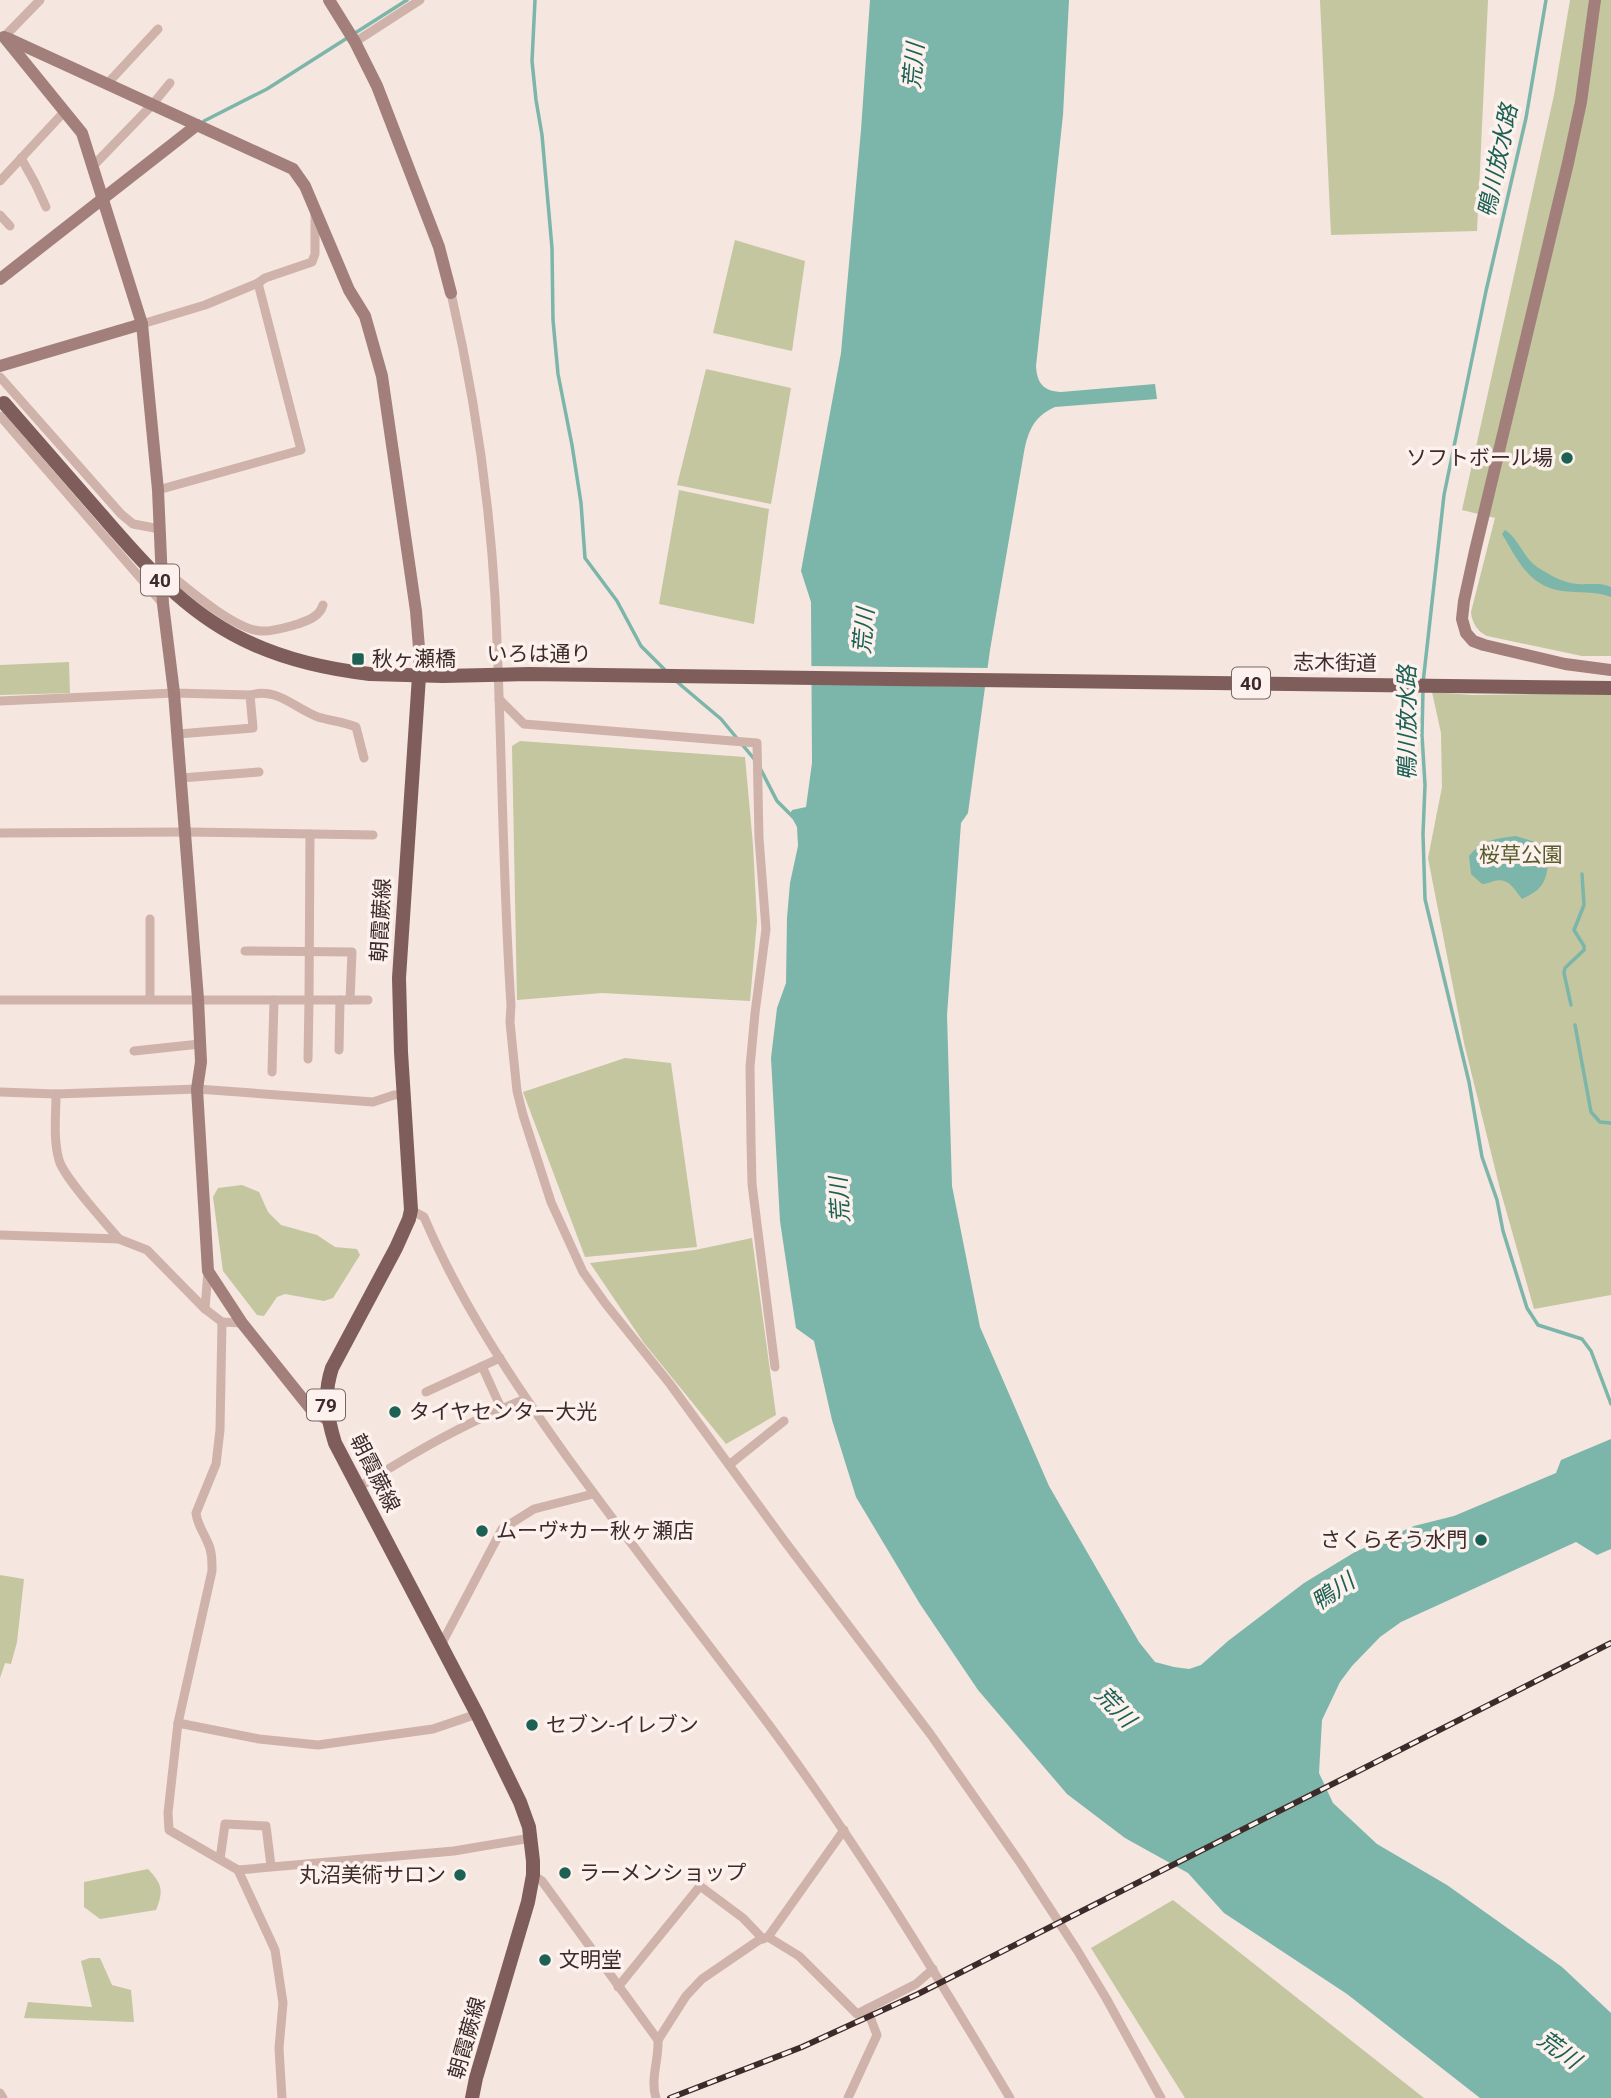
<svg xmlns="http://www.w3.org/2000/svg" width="1611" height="2098" viewBox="0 0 1611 2098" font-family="Roboto,'Noto Sans JP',sans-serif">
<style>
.green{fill:#c3c69e}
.water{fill:#7cb5a9}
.pier{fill:#f5e6e0}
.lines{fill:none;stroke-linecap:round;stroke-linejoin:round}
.stream{stroke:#7cb5a9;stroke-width:3.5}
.street{stroke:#cfb2aa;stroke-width:9}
.secondary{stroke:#a37f7b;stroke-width:12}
.primary{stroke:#7f5d5a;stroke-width:14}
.rail-casing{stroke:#3c2b2a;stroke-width:6}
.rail{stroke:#fcf1ed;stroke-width:3.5;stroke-dasharray:10;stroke-linecap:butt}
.primary-bridge{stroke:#7f5d5a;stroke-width:14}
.poi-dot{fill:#1c6154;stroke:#fcf1ed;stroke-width:2.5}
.labels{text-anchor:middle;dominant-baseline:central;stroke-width:7;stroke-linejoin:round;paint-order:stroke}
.shield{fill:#fcf1ed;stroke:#766664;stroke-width:2}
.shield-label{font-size:19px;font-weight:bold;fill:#3c2b2a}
.poi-label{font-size:21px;fill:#3c2b2a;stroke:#fcf1ed;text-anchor:start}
.street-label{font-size:21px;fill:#3c2b2a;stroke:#fcf1ed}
.park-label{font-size:21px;fill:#575c2c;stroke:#fcf1ed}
.water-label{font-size:23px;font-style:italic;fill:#1c6154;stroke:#fcf1ed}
</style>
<rect width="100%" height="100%" fill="#f5e6e0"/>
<g class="green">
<polygon points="1320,0 1488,0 1477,231 1331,235"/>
<path d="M1570 0H1611V656H1582L1487 636C1477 631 1472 623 1471 612L1495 518 1462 510 1554 95Z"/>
<polygon points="735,240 805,261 792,351 713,333"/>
<polygon points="706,369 791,388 771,504 677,485"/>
<polygon points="679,490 769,509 754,624 659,604"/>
<polygon points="69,662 70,693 0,695 0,665"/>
<polygon points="1432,692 1472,695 1611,693 1611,1295 1534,1309 1500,1189 1464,1043 1428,858 1442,787 1441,733"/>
<polygon points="520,741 745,757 753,845 757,921 750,1001 602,993 517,1000 512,746"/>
<polygon points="625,1058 671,1063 697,1247 585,1257 523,1092"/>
<polygon points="242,1185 259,1192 268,1212 281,1225 317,1235 335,1247 357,1249 360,1255 333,1298 324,1301 285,1294 277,1297 264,1316 257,1315 223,1271 213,1197 218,1188"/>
<polygon points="752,1238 776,1415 726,1444 644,1343 590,1263 695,1250"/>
<polygon points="0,1575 24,1579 17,1642 11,1664 5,1663 0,1678"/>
<path d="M148 1869C162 1884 164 1890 156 1910L100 1919 84 1907V1882Z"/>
<polygon points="1173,1900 1424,2098 1185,2098 1091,1948"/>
<polygon points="90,1958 100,1958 112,1985 131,1990 134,2022 24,2018 28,2002 92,2007 81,1961"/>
</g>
<g class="water">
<path d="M870 0H1069L1063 115 1036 366C1037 383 1043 391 1061 392L1155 384 1157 399 1055 407C1034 416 1028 431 1024 452L990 650 968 813 961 823 947 1015 952 1186 980 1327 1049 1486 1139 1642 1155 1662 1174 1667 1189 1669 1201 1665 1228 1641 1304 1583 1355 1552 1414 1526 1454 1516 1556 1473 1561 1460 1611 1439V1549L1597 1555 1576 1542 1401 1622 1380 1637 1352 1666 1340 1682 1322 1720 1319 1773 1333 1803 1377 1844 1447 1885 1562 1967 1611 2013V2098H1480L1347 1994 1224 1913 1188 1873 1125 1838 1067 1794 978 1690 920 1604 856 1497 832 1420 814 1341 796 1328 780 1221 771 1058 777 1008 786 983 787 918 790 883 798 846 797 827 790 814 792 810 806 807 812 763 811 602 801 571 841 353 861 130Z"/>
<path d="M1505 530C1519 539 1523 557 1537 567 1548 574 1565 584 1578 584 1590 585 1599 582 1611 587V597C1595 591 1579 593 1562 591 1528 586 1518 560 1502 534Z"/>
<path d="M1516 836 1535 842 1548 855C1548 880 1544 889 1522 899 1514 889 1509 877 1494 881 1490 882 1486 884 1482 884L1471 874 1469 856C1483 839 1495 839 1516 836Z"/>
</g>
<polygon class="pier" points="808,666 991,668 988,687 808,684"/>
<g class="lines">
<g class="stream">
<polyline points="535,0 532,61 536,100 542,135 552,248 553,320 558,374 572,445 581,503 585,558 617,601 641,646 666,671"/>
<polyline points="204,121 267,89 407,0"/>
<polyline points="676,681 721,719 755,760"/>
<polyline points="1423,683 1444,495 1486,291 1526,118 1546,0"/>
<polyline points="1423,690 1422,735 1425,785 1423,834 1425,899 1469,1082 1482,1157 1497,1200 1503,1231 1527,1308 1538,1325 1582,1339 1591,1351 1611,1404"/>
<polyline points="759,766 777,801 793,817"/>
<polyline points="1571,1005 1564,973 1565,968 1584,950 1584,946 1574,930 1584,905 1582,874"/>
<polyline points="1575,1025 1591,1112 1600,1122 1611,1123"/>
</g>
<g class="street">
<polyline points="4,37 40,0"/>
<polyline points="355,42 420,0"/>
<polyline points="107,84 158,29"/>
<polyline points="21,158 35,183 46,207"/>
<polyline points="93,166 152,105 170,83"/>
<polyline points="0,181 64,112"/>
<polyline points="0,215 10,226"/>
<path d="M451 293C474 393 489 495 495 597 502 733 502 869 511 1005L510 1022 514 1062 517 1091 523 1115 551 1202 583 1272 605 1303 670 1384 786 1543 931 1735 1021 1864 1077 1950 1106 1998 1161 2098"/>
<polyline points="142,324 205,305 258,283 265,278 312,262 315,254 315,215"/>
<polyline points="0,377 121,514 133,524 160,529"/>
<polyline points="0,416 163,604"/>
<polyline points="158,490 301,450 258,283"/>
<path d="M161 567C182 584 234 630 261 631 272 632 287 627 298 624 309 620 320 616 323 605"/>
<path d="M250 695C277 687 294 708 318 717 331 721 344 722 356 727L364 758"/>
<polyline points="499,699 524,724 757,743 759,838 766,929 755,1013 750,1067 751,1141 752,1184 775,1367"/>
<polyline points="0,701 174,693 250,695 253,728 178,734"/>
<polyline points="181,778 259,772"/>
<polyline points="0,833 186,832 373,835"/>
<polyline points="310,834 309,1000 368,1000"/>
<polyline points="245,951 352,952 350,1000"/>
<polyline points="150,999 150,919"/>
<polyline points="0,1000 309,1000 308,1059"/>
<polyline points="339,1050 340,1000"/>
<polyline points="134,1051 200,1044"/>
<polyline points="272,1072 274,1000"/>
<polyline points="0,1092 56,1094 197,1089 373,1102 394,1095 404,1095"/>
<path d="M56 1094C56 1115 53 1139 59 1160 64 1178 105 1222 119 1239"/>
<path d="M411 1210 424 1217C460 1302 512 1380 565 1454 626 1538 689 1619 751 1701 847 1827 929 1962 1010 2098"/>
<polyline points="0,1235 119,1239 147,1250 205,1309 208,1271"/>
<polyline points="205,1309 222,1322"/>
<path d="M242 1323 222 1322 220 1430 216 1464 196 1513C197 1524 203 1531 207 1541 212 1550 212 1560 212 1571L178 1723 168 1813 169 1830 238 1870 454 1851 531 1838"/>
<polyline points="482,1366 501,1408"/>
<polyline points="426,1392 500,1358"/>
<polyline points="729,1465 784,1421"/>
<path d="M359 1487C412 1454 467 1421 526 1399"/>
<polyline points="441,1645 502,1529 534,1509 593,1494"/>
<polyline points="178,1723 259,1739 318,1745 433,1729 477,1714"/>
<polyline points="220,1859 225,1824 266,1826 271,1866"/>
<polyline points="238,1870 275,1950 283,2003 279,2048 282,2098"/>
<path d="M533 1875 542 1881 658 2040C659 2059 650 2080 656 2098"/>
<polyline points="768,1937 799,1956 857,2014 916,1984 933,1969"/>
<polyline points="618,1987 700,1886 743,1918 763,1939"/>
<polyline points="658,2040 686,1996 702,1979 759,1940 768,1937 844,1830"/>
<polyline points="0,2093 3,2098"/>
<polyline points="848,2098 877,2035 867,2009"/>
</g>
<g class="secondary">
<polyline points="329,0 355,42 377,86 439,247 451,293"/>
<polyline points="1595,0 1581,102 1568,163 1475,551 1464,601 1462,619 1466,633 1473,641 1484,645 1565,664 1611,670"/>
<polyline points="4,37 82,133 142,324 158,490 163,604 174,693 198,999 201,1062 197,1089 208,1271 242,1323 310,1408 328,1420"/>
<polyline points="7,38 293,169 305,186 349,290 365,316 382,376 416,611 419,648 419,676"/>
<polyline points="0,279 197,125"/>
<polyline points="0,366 142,324"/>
</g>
<g class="primary">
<polyline points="370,674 443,676"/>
<path d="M419 676 399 978 401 1052 411 1210 409 1219 396 1248 332 1368C323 1395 327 1417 335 1443L477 1714 520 1802 529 1827 533 1861V1875L528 1902 476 2078 472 2098"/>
<polyline points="890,679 1611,688"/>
</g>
<defs>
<polyline id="rail" points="670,2098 802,2047 918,1994 1611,1643"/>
</defs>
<use href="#rail" class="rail-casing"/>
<use href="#rail" class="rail"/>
<g class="primary-bridge">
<path d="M4 403C36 440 68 476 99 512 141 561 183 610 242 639 282 659 326 669 370 674"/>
<polyline points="443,676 529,674 890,679"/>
</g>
</g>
<g class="poi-dot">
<circle cx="1567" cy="458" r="7"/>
<rect x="351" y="652" width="14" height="14" rx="3.5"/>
<circle cx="395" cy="1412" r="7"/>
<circle cx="482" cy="1531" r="7"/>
<circle cx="1481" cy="1540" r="7"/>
<circle cx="532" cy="1725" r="7"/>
<circle cx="565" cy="1873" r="7"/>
<circle cx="460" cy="1875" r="7"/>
<circle cx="545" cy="1960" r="7"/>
</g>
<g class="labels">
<g class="shield">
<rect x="141" y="564.5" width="38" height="31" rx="5"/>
<rect x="1232" y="667.5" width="38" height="31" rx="5"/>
<rect x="307" y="1389.5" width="38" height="31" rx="5"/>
</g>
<g class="shield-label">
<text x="160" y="580">40</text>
<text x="1251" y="683">40</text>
<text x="326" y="1405">79</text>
</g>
<g class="poi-label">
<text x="1553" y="458" text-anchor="end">ソフトボール場</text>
<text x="372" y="659">秋ヶ瀬橋</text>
<text x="409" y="1412">タイヤセンター大光</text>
<text x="496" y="1531">ムーヴ*カー秋ヶ瀬店</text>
<text x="1467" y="1540" text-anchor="end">さくらそう水門</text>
<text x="546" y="1725">セブン-イレブン</text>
<text x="579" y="1873">ラーメンショップ</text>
<text x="446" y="1875" text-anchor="end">丸沼美術サロン</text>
<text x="559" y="1960">文明堂</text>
</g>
<g class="street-label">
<text x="539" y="654">いろは通り</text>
<text transform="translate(1335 663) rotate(1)">志木街道</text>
<text transform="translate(381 920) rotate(-87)">朝霞蕨線</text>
<text transform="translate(375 1473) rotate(63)">朝霞蕨線</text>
<text transform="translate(467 2038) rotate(-74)">朝霞蕨線</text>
</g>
<g class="park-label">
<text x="1521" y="855">桜草公園</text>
</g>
<g class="water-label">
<text transform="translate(914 66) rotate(-85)">荒川</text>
<text transform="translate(1498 161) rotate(-78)">鴨川放水路</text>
<text transform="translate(864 631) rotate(-85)">荒川</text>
<text transform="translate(1407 723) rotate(-90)">鴨川放水路</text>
<text transform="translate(840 1200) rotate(-94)">荒川</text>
<text transform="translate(1333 1592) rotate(-34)">鴨川</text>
<text transform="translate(1115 1707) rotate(46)">荒川</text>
<text transform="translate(1559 2050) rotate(36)">荒川</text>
</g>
</g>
</svg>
